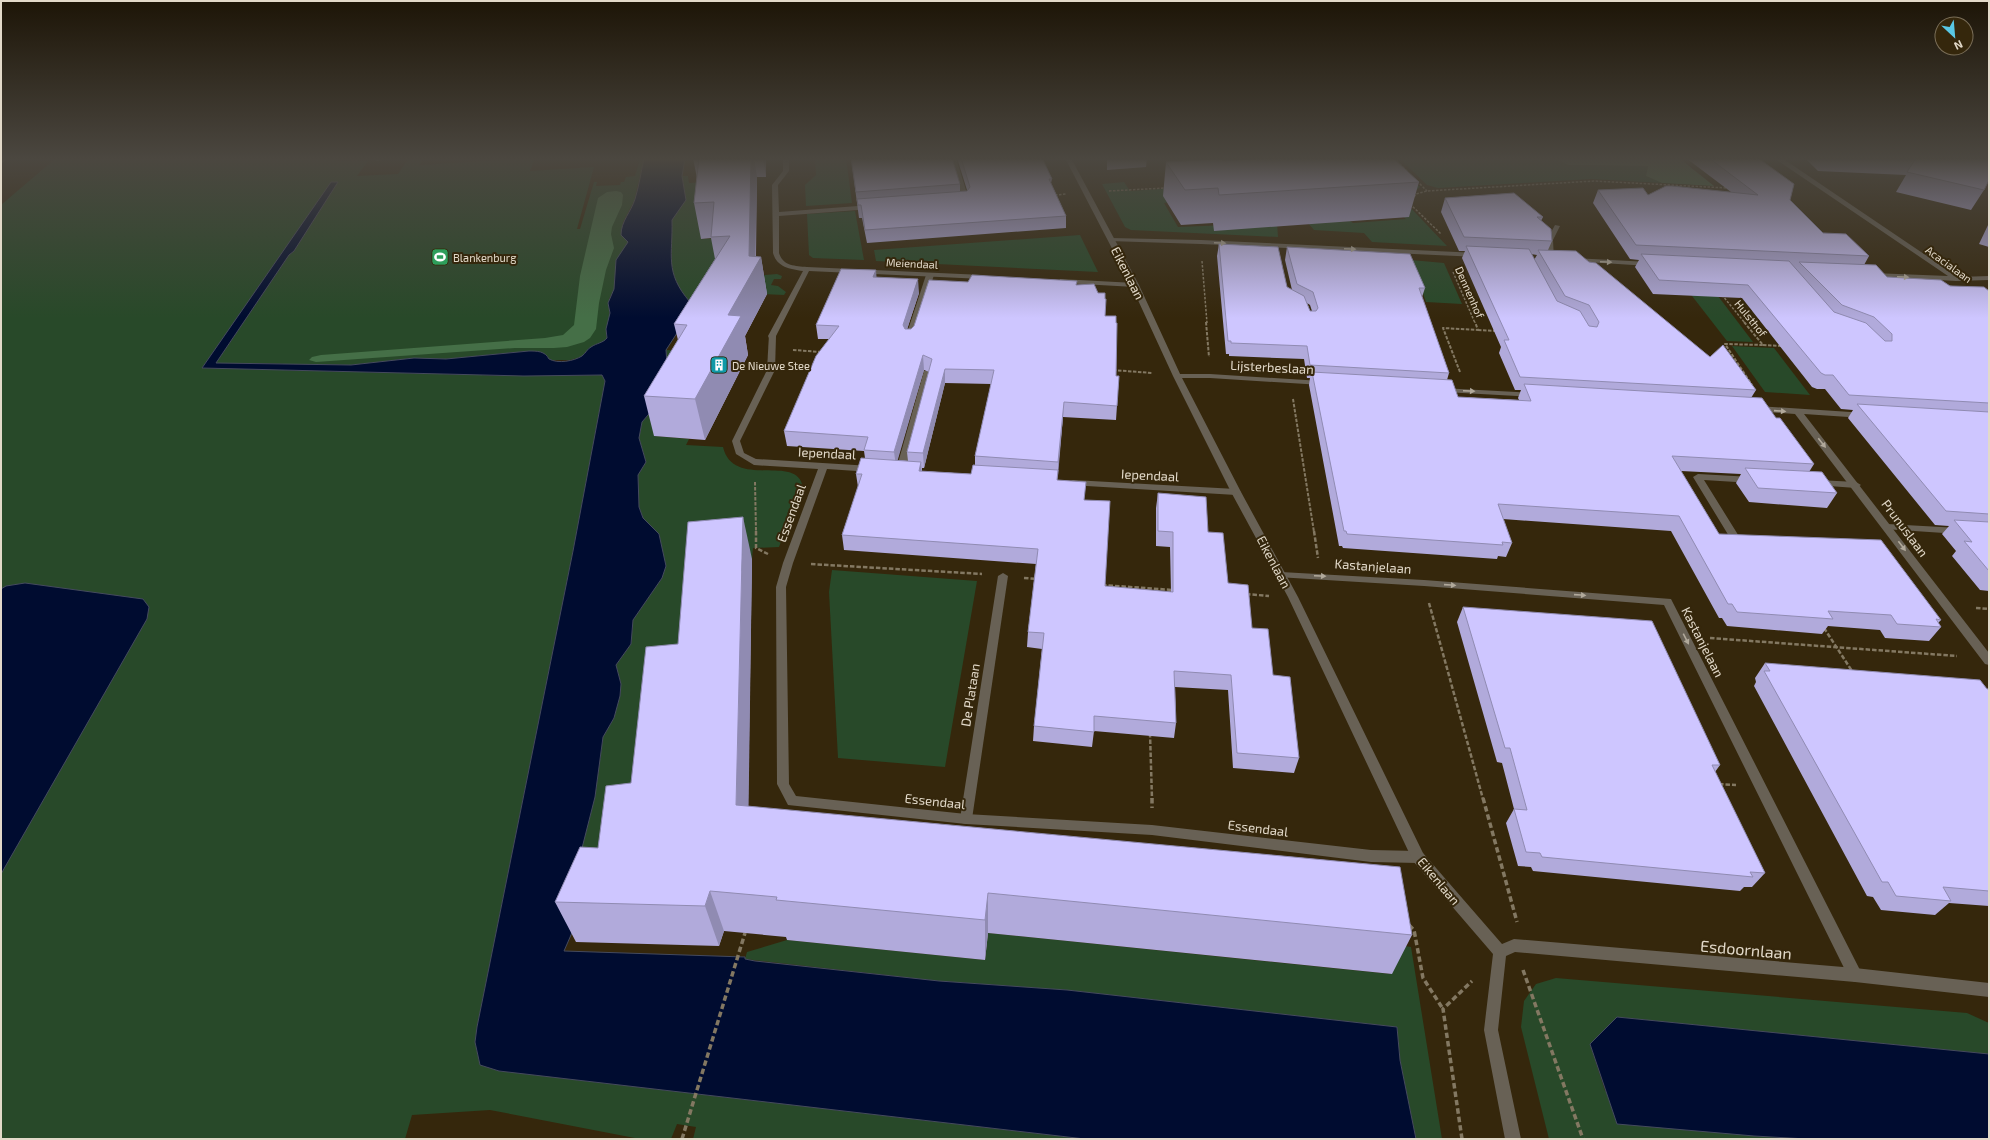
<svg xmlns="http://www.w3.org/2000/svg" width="1990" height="1140" viewBox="0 0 1990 1140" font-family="'Exo 2',sans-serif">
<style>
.green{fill:#284929}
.forest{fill:#456f47}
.water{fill:#000c30;stroke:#444a5e}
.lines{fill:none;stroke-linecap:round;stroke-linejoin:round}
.path-far3{stroke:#837862;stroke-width:1.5;stroke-dasharray:2.5 1.5;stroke-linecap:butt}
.path-far2{stroke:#837862;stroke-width:2;stroke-dasharray:3.5 1.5;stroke-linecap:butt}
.path-far1{stroke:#837862;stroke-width:2.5;stroke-dasharray:4.5 2;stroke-linecap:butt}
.path{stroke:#837862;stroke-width:3.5;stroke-dasharray:5.5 3;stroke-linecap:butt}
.service{fill:#686155;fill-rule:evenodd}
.pedestrian{fill:#686155;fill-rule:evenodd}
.minor{fill:#686155;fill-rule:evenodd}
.tertiary{fill:#686155;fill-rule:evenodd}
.motorway{fill:#c0ac8f;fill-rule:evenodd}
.wall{fill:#b1aadb;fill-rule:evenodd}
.shaded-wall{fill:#908bb2}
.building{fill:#cec6ff;stroke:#908bb2}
.oneway{fill:#b1a99b}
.labels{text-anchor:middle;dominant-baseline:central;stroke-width:4;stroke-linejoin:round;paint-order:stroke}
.far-poi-label{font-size:11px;fill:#e2d9c9;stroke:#35270c;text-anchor:start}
.far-street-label{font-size:11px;fill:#e2d9c9;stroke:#35270c}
.street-label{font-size:13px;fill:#e2d9c9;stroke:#35270c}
.near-street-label{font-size:16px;fill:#e2d9c9;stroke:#35270c}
</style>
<rect width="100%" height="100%" fill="#35270c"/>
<g class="green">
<polygon points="56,158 325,158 341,161 368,161 357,176 398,174 408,159 423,158 420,165 535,158 530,171 594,167 577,229 580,229 594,182 597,182 596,186 620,185 621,182 624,182 626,177 635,176 640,159 644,158 634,201 623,222 621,235 628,242 616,264 614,289 609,299 610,320 606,329 607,338 605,341 593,346 581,357 570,360 551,360 537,351 529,351 446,359 414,358 351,365 216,363 289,255 294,251 338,182 202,368 524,376 602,375 605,381 573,551 477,1027 475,1042 480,1065 499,1071 1085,1139 693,1139 696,1127 677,1124 671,1139 640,1139 490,1110 412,1115 405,1139 1,1139 1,205"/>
<polygon points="815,158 846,158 852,203 806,206 805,185 816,175"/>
<polygon points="1251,158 1390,158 1420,187 1409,196 1407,204 1447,246 1372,242 1364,233 1314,230 1308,223 1350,221 1353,223 1406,219 1398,212 1171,202 1164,203 1178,227 1277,223 1278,237 1131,230 1125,227 1102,184 1124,182 1130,191 1236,184 1252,160"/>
<polygon points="1399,158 1555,158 1569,165 1648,166 1646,176 1662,183 1591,179 1438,188 1427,185"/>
<path d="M682 176H688L689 183 707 182 701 239 720 238 717 279 777 274 782 276 781 279H774L771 285 778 286 786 292 784 295 725 292 690 302C664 272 673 255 672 220L686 200Z"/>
<polygon points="855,211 864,260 813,258 809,255 807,214"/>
<polygon points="1080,235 1098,272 876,261 874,250"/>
<polygon points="1411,260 1444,263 1462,304 1426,302"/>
<polygon points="1675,274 1702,275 1753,342 1727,341"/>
<polygon points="1732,346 1774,348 1810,395 1765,392"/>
<path d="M666 350 690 351 655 436 689 439 686 445 723 447C733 489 793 455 802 484L779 547 753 548 752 559 616 889 579 856 595 797 603 737 614 718 621 684 616 665 631 644 633 620 662 578 659 534 643 518 639 507 638 475 646 462 639 438 642 422 654 408 667 364Z"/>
<polygon points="832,570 977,581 945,767 838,758 829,592"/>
<polygon points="988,933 1391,974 1393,944 1411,947 1442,1139 1416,1139 1400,1060 1397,1027 1067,990 939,981 745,959 747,952 787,940 985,960"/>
<polygon points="1556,978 1967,1013 1989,1023 1989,1054 1617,1017 1590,1044 1605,1091 1754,1136 1807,1139 1549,1139 1521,1027 1524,1001 1536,984"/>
</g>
<g class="forest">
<polygon points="1555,158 1679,158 1714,186 1662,183 1646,176 1648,166 1568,165"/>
<polygon points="616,191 621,192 623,195 622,205 612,227 611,234 614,248 606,270 599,303 596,329 590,338 584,342 567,347 554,348 515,348 316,362 309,360 312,357 321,355 545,338 563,335 574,325 580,276 598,198 607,192"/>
</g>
<g class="water">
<path d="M644 158H698L685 159 682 176 686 200 672 220C673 255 664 272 690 302L679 330 666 350 667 364 654 408 642 422 639 438 646 462 638 475 639 507 643 518 659 534 666 566 662 578 633 620 631 644 616 665 621 684 620 696 614 718 603 737 595 797 580 856 581 912 564 951 745 957V959L755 961 939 981 1067 990 1397 1027 1400 1060 1416 1139H1085L499 1071 480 1065 475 1042 477 1027 573 551 605 381 602 375 524 376 202 368 331 182H338L294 251 289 255 216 363 351 365 414 358 446 359 529 351C537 351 545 351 549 359 558 364 574 361 582 356 586 353 587 349 591 347 597 343 603 343 607 338L606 329 610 313 608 303 614 289 616 260 628 242 621 235C621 221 631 212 635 199 639 186 641 172 644 158Z"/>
<polygon points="25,583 143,599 149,607 147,619 1,874 1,589 6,586"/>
<polygon points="1617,1017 1989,1054 1989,1139 1807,1139 1754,1136 1617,1124 1590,1044"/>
</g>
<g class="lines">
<g class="path-far3">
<polyline points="335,158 359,160"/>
<polyline points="1394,158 1408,172"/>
<polyline points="1417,181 1427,191"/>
<polyline points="1109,191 1165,188"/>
<polyline points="1055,195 1066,194"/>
<polyline points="1414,197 1416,194 1427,191 1594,181 1727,188"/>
<polyline points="1410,204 1441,234"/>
<polyline points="1202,261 1207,323"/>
<polyline points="1453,272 1475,323"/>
<polyline points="1722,295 1745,323"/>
</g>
<g class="path-far2">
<polyline points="1206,322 1209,357"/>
<polyline points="1744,322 1763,345 1725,344 1752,385"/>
<polyline points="1478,330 1498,331"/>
<polyline points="1763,345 1782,346"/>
<polyline points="793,350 821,352"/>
<polyline points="1113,370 1152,373"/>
<polyline points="1460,372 1443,328 1478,330 1475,322"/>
<polyline points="1293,399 1314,532"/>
<polyline points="755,482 756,532"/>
</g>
<g class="path-far1">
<polyline points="756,531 756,548 768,554"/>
<polyline points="1314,531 1318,558"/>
<polyline points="811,564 982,574"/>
<polyline points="1024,578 1037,579"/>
<polyline points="1102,585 1173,590"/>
<polyline points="1246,594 1269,596"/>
<polyline points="1429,603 1483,799"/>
<polyline points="1976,608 1989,609"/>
<polyline points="1824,628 1852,671"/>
<polyline points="1710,638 1957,656"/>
<polyline points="1150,733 1152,799"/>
<polyline points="1719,784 1736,785"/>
</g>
<g class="path">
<polyline points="1152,798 1152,808"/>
<polyline points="1483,798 1517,922"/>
<polyline points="1409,925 1414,930 1423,978 1443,1009"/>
<polyline points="1523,970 1583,1139"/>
<polyline points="682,1139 745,933"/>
<polyline points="1462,1139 1443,1009 1472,981"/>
</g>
<g class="service">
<polygon points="1555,225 1560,226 1553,240 1554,259 1551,261 1548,259 1547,240"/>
<polygon points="930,273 934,275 913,339 912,341 906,341 905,339 926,275"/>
<polygon points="924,371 927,371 931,373 906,470 901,473 896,470"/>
<polygon points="1698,474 1752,477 1757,480 1752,483 1704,480 1745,546 1743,548 1740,549 1735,546 1693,477"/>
<polygon points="1818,480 1856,482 1861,485 1856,488 1815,485 1813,483 1815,481"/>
<polygon points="1887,524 1959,528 1964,531 1959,534 1884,529 1882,527"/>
<polygon points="1003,573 1008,576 972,819 970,823 966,824 962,823 960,819 998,576"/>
</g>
<polygon class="pedestrian" points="769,334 772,334 776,336 775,370 771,372 767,370"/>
<g class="minor">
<polygon points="374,158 390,158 377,161"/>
<path d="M783 158H789V171L778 185 779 212 871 205 874 207 871 209 779 216V253C783 266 795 266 807 267L983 275 987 277 983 279 809 271 776 336 772 338H769L768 336 803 271C789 269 777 267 773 253L772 185 783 171Z"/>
<polygon points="950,158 956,158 969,200 968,201 963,202 960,200 962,198"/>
<polygon points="1774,158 1782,158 1958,277 1989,276 1989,280 1956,281 1871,276 1869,275 1873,273 1948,276"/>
<polygon points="1111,238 1201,240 1478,253 1481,255 1478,257 1201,244 1109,241 1108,240"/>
<polygon points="1573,258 1649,262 1652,264 1649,266 1571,261 1571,259"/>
<polygon points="1060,279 1135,283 1139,285 1135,287 1063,283 1059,281"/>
<polygon points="768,368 771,368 775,370 740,441 744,453 756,459 871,466 875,469 871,472 827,469 793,563 786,587 789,784 796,796 966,814 1152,825 1371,850 1418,851 1423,853 1424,857 1423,861 1418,863 1371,862 1152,835 966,824 788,805 777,784 776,587 783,563 818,469 754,465 736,454 732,441"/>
<polygon points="1174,374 1210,374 1322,381 1326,383 1322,385 1210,378 1174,378"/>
<polygon points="1441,388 1534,393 1538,395 1534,397 1444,392 1440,390"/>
<polygon points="1757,406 1866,413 1867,415 1863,418 1804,414 1989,653 1989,665 1985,664 1795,414 1754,411 1753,409"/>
<polygon points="1073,480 1236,489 1241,492 1236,495 1070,485 1068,483 1070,481"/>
<polygon points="1281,572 1424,580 1671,599 1860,970 1862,975 1860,980 1855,982 1850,980 1664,605 1424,586 1277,577 1276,575 1277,573"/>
</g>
<polygon class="tertiary" points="1065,158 1071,158 1139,285 1181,376 1241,492 1298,597 1423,853 1502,944 1514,939 1855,968 1989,983 1989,997 1855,982 1515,952 1506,956 1498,1030 1521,1139 1505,1139 1484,1030 1493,954 1413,861 1288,597 1231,492 1173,376 1131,285"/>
<polygon class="motorway" points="1,158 8,158 1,164"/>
</g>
<g class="wall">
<polygon points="693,158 766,158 766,177 757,177 756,257 761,257 767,294 745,336 748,355 705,440 654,436 644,396 678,340 674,324 715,259 711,238 701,239 694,203 697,178"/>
<polygon points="851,158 952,158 960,184 960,191 967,191 967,190 957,158 1042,158 1052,179 1051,183 1066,216 1066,228 867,243 862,218 859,218"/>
<polygon points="1107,158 1147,158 1146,167 1107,170"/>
<polygon points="1686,158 1758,158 1790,200 1823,233 1869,256 1864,265 1887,277 1989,291 1989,591 1980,590 1952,556 1956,551 1942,534 1949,526 1935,525 1848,418 1853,410 1841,409 1825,389 1817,389 1812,387 1742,298 1653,294 1635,267 1639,260 1630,259 1593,203 1598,190 1648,195 1731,192"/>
<polygon points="1805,158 1989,158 1984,190 1971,210 1896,192 1906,175 1818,171"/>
<polygon points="1284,159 1419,182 1409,217 1214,231 1213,223 1181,225 1163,196 1166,162"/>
<path d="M1445 198 1543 217 1541 221 1552 241 1548 250 1589 262 1710 357 1756 390 1751 398 1776 418 1814 464 1809 472 1837 493 1827 508 1749 502 1736 483 1741 474 1681 471 1719 534 1941 620 1938 623 1941 627 1929 641 1885 638 1880 630 1828 626 1822 634 1727 626 1722 618H1719L1671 531 1503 519 1512 543 1506 557 1498 556 1497 559 1343 548 1342 546H1339L1309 385 1310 378H1307L1304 359 1229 356V354H1226L1217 256 1219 244 1292 290 1285 260 1287 247 1425 288 1422 297 1449 373 1447 380 1458 397 1519 400 1518 398 1521 390H1515L1499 353 1501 347 1462 258 1465 251H1459L1441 212ZM1531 254 1537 255 1534 260ZM1307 303 1310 305 1312 311H1310Z"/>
<polygon points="1989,223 1989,247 1979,244"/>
<path d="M876 270V277L919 293 907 329H911L968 282 1077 285 1098 293 1105 299V316L1116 323V376H1119L1116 420 1063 417 1057 480 1084 500 1105 586 1171 592 1170 547 1156 546V508L1158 493 1208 532 1228 583 1252 628 1273 675 1299 758 1294 773 1233 768 1228 690 1175 687 1176 723 1174 738 1094 731 1092 747 1033 741 1034 726 1042 649 1027 647 1028 632 1036 564 844 550 842 535 858 487 856 474 865 458 864 451 787 446 784 431 829 339H818L816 325ZM924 370 929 372 907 452 908 461 897 460ZM945 383 991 384 975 456V465L971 474 922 471V468H924Z"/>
<polygon points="752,559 748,806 1412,935 1392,974 988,933 985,960 787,940 786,937 724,931 719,946 576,942 555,902 598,848 631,783 678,644"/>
<polygon points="1463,607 1720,765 1715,772 1765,873 1752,887 1744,887 1740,891 1533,871 1531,867 1518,866 1506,823 1514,809 1502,763 1497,762 1457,622"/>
<polygon points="1765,663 1989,689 1989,906 1949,903 1935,915 1881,910 1873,897 1867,896 1754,686 1756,682 1755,678"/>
</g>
<g class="shaded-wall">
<polygon points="751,158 754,158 757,177 755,266 761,257 767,294 745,336 748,355 705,440 695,399 728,315 749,256"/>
<polygon points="763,158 766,158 766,177"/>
<polygon points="876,270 877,284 873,277"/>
<polygon points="918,279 919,293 904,339 903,325"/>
<polygon points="923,355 924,370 896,466 894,452"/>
<polygon points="945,369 945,383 924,468 923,453"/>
<polygon points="1064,402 1063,417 1058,476 1058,462"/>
<polygon points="921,462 922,477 919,471"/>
<polygon points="743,517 752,559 748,846 736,805"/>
<polygon points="710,891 724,931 719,946 705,906"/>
<polygon points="988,893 988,933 985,960 985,920"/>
</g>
<g class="building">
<polygon points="699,158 751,158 749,256 761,257 728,315 741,316 695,399 644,396 687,325 674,324 730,236 711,237 714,202 694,203"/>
<polygon points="851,158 952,158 960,184 856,192"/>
<polygon points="961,158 1042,158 1052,179 1049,179 1066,216 865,230 861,205 858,205 857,199 967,191 970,187"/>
<polygon points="1263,158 1283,158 1284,159 1299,158 1393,158 1419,182 1219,195 1218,188 1185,190 1166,162 1221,159 1223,161"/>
<polygon points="1709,158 1758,158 1794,184 1790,200 1823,233 1846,234 1869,256 1636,245 1598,190 1643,188 1648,195 1666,186 1672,186 1758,195"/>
<polygon points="1916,158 1989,158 1989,180 1984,190 1907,172"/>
<polygon points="1514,193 1543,217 1537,217 1551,229 1552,241 1464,237 1445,198"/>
<polygon points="1219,244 1278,247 1287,287 1304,296 1310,311 1316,311 1318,308 1313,292 1297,284 1287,247 1410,254 1425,288 1419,288 1449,373 1310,365 1307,346 1231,343 1231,341 1228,341"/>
<polygon points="1466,246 1529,249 1557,301 1580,311 1589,326 1597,327 1599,322 1589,305 1565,296 1538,250 1576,251 1589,262 1596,263 1710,357 1723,345 1756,390 1520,377 1504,340 1509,340"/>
<polygon points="1641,254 1789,261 1834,312 1866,323 1885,341 1892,341 1892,334 1874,317 1842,305 1799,262 1876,265 1887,277 1941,280 1950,286 1984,287 1989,291 1989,403 1849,395 1833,375 1825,375 1821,373 1748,285 1659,280"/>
<polygon points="841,269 876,270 873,277 918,279 903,325 905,329 911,329 914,326 929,280 968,282 972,275 1077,281 1076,285 1094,284 1098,293 1105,293 1105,299 1106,299 1105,316 1116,316 1116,323 1117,323 1116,376 1119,376 1117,406 1064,402 1058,462 975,456 994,370 945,369 923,453 907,452 932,359 923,355 894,452 864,450 868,437 784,431 816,356 839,326 816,325"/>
<polygon points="1312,372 1452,380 1458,397 1531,401 1524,384 1762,398 1776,418 1780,418 1814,464 1672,456 1719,534 1881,540 1941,620 1936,619 1941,627 1897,624 1891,615 1828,611 1833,619 1737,612 1732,604 1728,604 1679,516 1498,504 1512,543 1502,542 1503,545 1347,534 1346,531 1344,531"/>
<polygon points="1857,404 1989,412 1989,514 1946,511"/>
<polygon points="861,458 921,462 919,471 971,474 973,465 1058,470 1057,480 1086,482 1084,500 1110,501 1105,586 1173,592 1173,532 1158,531 1158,493 1206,497 1208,532 1223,533 1228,583 1248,585 1252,628 1268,629 1273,675 1290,677 1299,758 1237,753 1231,675 1174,671 1176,723 1094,716 1094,732 1034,726 1044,633 1028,632 1038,549 842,535 862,474 856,474"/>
<polygon points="1745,468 1822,472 1837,493 1758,488"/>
<polygon points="743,517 736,805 1400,867 1412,935 988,893 985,920 776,900 777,897 710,891 705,906 555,902 580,847 598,848 606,786 631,783 646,647 678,644 688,522"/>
<polygon points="1954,520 1989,522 1989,571 1964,541 1972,542"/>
<polygon points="1463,607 1652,621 1720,765 1712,765 1765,873 1750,872 1753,877 1542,857 1540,853 1526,852 1514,809 1527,810 1510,748 1505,748"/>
<polygon points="1765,663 1980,680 1987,689 1989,689 1989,891 1943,887 1951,901 1896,896 1888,882 1882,882 1764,671 1770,671"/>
</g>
<defs><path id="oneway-solid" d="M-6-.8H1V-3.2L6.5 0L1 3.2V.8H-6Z"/></defs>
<g class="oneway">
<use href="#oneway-solid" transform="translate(1220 243) rotate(3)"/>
<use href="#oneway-solid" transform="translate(1350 249) rotate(3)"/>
<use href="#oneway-solid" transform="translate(1606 262) rotate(3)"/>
<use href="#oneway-solid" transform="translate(1903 277) rotate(3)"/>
<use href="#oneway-solid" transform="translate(1469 391) rotate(3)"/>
<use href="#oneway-solid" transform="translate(1780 411) rotate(4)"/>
<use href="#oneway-solid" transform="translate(1822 443) rotate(52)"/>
<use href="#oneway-solid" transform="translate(1902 546) rotate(53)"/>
<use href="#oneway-solid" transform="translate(1320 576) rotate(3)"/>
<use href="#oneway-solid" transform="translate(1450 585) rotate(4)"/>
<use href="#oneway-solid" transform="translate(1580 595) rotate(4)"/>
<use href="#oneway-solid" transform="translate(1686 639) rotate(63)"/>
</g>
<linearGradient id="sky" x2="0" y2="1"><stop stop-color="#1d1507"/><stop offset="0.5" stop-color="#4b4740"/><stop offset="1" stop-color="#4b4740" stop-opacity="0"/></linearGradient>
<rect width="1990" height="318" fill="url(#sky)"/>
<defs>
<symbol id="stadium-square" viewBox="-11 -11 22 22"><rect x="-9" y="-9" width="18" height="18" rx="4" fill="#2e9e5b" stroke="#35270c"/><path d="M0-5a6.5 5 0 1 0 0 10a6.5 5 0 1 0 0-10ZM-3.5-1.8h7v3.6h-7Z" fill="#fff"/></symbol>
<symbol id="building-square" viewBox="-11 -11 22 22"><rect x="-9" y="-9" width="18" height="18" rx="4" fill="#0f9aa8" stroke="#35270c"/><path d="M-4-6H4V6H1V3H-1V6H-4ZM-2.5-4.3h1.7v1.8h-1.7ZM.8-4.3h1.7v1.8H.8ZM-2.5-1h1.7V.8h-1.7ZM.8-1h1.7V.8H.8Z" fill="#fff"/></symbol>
</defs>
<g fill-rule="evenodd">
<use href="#stadium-square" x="430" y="247" width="20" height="20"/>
<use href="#building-square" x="709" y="355" width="20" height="20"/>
</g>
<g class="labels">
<g class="far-poi-label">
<text x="453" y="257">Blankenburg</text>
<text x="732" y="365">De Nieuwe Stee</text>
</g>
<g class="far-street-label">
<text transform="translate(912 263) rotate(3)">Meiendaal</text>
<text transform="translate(1949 264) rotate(36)">Acacialaan</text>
<text transform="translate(1470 292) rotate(66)">Dennenhof</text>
<text transform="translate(1751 318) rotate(51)">Hulsthof</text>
</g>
<g class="street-label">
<text transform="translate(1128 273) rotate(63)">Eikenlaan</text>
<text transform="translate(1272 367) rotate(3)">Lijsterbeslaan</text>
<text transform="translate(827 453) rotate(3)">Iependaal</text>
<text transform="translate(1150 475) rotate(3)">Iependaal</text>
<text transform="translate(791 513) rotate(-70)">Essendaal</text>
<text transform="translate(1905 528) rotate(53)">Prunuslaan</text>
<text transform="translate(1274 562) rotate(62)">Eikenlaan</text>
<text transform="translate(1373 566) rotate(4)">Kastanjelaan</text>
<text transform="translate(1703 642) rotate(63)">Kastanjelaan</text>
<text transform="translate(970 695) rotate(-81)">De Plataan</text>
<text transform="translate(935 801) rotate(6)">Essendaal</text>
<text transform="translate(1258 828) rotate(7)">Essendaal</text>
<text transform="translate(1439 881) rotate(50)">Eikenlaan</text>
</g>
<g class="near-street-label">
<text transform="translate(1746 949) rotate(5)">Esdoornlaan</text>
</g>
</g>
<rect width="1990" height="1140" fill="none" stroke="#e2d9c9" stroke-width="4"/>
<g transform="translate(1954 36) rotate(154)"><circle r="19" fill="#35270c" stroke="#7a6e58"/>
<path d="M0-3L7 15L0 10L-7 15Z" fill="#59c8e5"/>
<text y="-6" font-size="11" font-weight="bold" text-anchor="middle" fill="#e2d9c9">N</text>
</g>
</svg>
